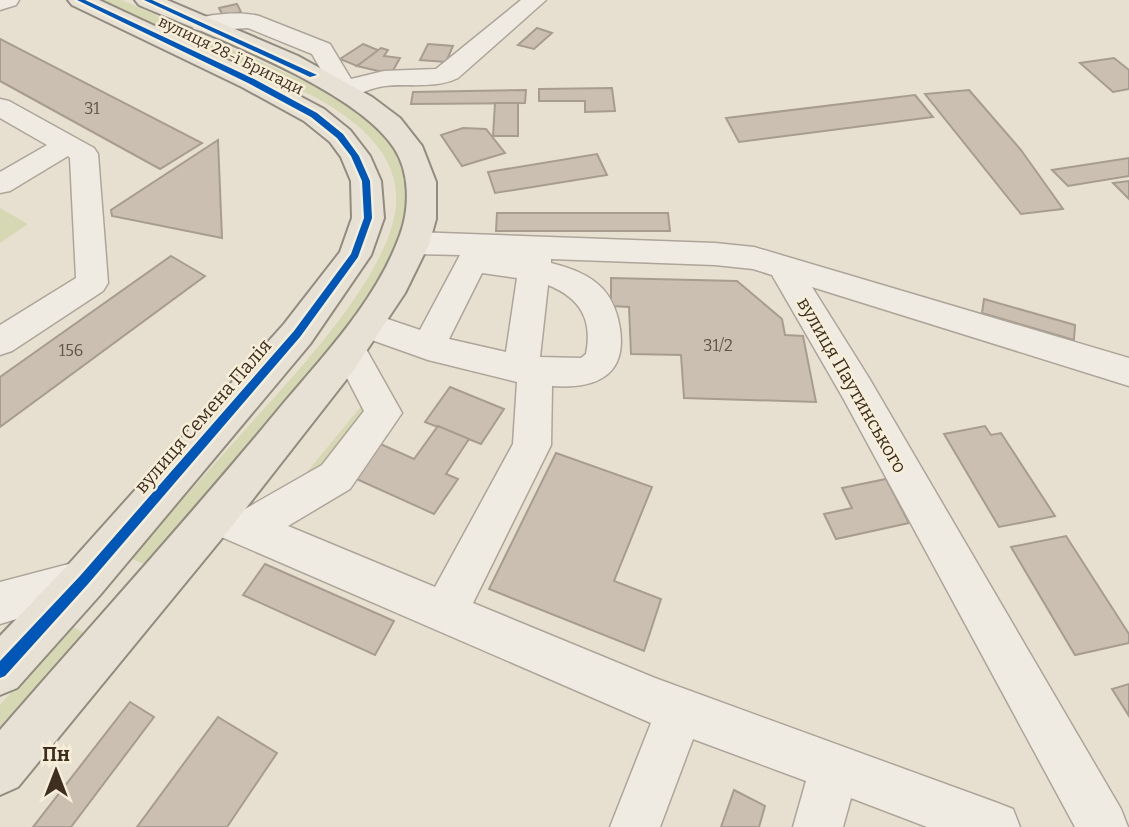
<svg xmlns="http://www.w3.org/2000/svg" width="1129" height="827" viewBox="0 0 1129 827" font-family="Bitter,serif">
<style>
.green{fill:#d6d7b3}
.building{fill:#cbbfb2;stroke:#a89c90;stroke-width:2}
.lines{fill:none;stroke-linecap:round;stroke-linejoin:round}
.minor-casing{stroke:#ada599;stroke-width:3}
.major-casing{stroke:#928b80;stroke-width:4}
.minor{fill:#efebe3;fill-rule:evenodd}
.major{fill:#e6e1d4;fill-rule:evenodd}
.cycleway-casing{stroke:#f7eed8;stroke-width:5}
.cycleway{fill:#0057b8;fill-rule:evenodd}
.labels{text-anchor:middle;dominant-baseline:central;stroke-width:5;stroke-linejoin:round;paint-order:stroke}
.far-street-label{font-size:16px;fill:#3d2e20;stroke:#f7eed8}
.number-label{font-size:16px;fill:#605244}
.street-label{font-size:19px;fill:#3d2e20;stroke:#f7eed8}
</style>
<rect width="100%" height="100%" fill="#e7e0d1"/>
<g class="green">
<path d="M100 0H122L304 81 355 109 380 130 397 151 409 179V211L379 290 156 569 130 558C168 516 206 473 244 431 290 379 402 265 396 193 393 147 351 117 313 96Z"/>
<polygon points="0,208 28,224 0,243"/>
<polygon points="364,403 367,415 324,470 302,478"/>
<polygon points="71,626 95,638 0,747 0,705"/>
</g>
<g class="building">
<polygon points="237,4 241,12 223,16 219,8"/>
<polygon points="537,28 552,33 534,49 518,45"/>
<polygon points="0,39 202,143 160,169 0,81"/>
<polygon points="363,44 380,51 357,66 340,59"/>
<polygon points="428,44 453,46 446,62 420,60"/>
<polygon points="381,48 388,50 384,56 400,58 391,74 357,66"/>
<polygon points="1114,58 1129,70 1129,89 1113,92 1080,63"/>
<polygon points="612,88 615,111 585,112 585,101 539,101 539,89"/>
<polygon points="526,90 525,103 411,104 413,92"/>
<polygon points="969,90 1021,150 1063,209 1021,214 925,94"/>
<polygon points="915,95 933,117 739,142 726,118"/>
<polygon points="495,103 518,103 518,136 493,136"/>
<polygon points="463,128 486,129 505,153 462,166 441,135"/>
<polygon points="218,140 222,238 112,216 111,210"/>
<polygon points="597,154 607,175 495,193 488,172"/>
<polygon points="1129,158 1129,176 1068,186 1052,170"/>
<polygon points="1129,181 1129,199 1113,183"/>
<polygon points="497,213 668,213 670,231 496,231"/>
<polygon points="171,256 205,276 0,427 0,377"/>
<polygon points="611,278 737,281 782,319 785,335 803,336 816,402 684,398 681,355 631,354 629,307 611,306"/>
<polygon points="984,299 1075,325 1074,340 982,313"/>
<polygon points="450,387 504,409 481,444 425,422"/>
<polygon points="438,426 469,439 446,474 458,479 434,514 350,476 376,442 414,459"/>
<polygon points="985,426 991,435 1001,433 1055,516 999,527 944,434"/>
<polygon points="556,453 652,487 614,581 661,599 644,651 489,589"/>
<polygon points="886,479 909,523 836,539 824,514 852,508 842,488"/>
<polygon points="1066,536 1129,634 1129,643 1075,655 1011,547"/>
<polygon points="265,564 394,621 375,655 243,595"/>
<polygon points="1129,684 1129,716 1112,689"/>
<polygon points="130,702 154,717 71,827 33,827"/>
<polygon points="218,717 277,753 227,827 137,827"/>
<polygon points="734,790 765,806 759,827 721,827"/>
</g>
<g class="lines">
<defs>
<g id="minor">
<polygon points="0,0 19,0 16,5 0,10"/>
<path d="M521 0H546L458 78C433 90 405 82 379 87 364 90 352 100 336 96L312 54 248 28 202 31 194 29 190 24 194 19C213 14 240 11 259 16L330 44 351 79 384 71 436 69Z"/>
<polygon points="0,99 9,101 94,148 98,154 108,283 103,291 12,351 0,355 0,325 76,278 70,158 68,156 10,191 0,193 0,172 47,145 0,118"/>
<path d="M414 232 715 243 754 247 1129 358V386L812 287 869 378 1121 809 1128 827H1075L843 398 772 275 753 269 715 265 551 259V263C570 268 589 274 603 289 613 300 618 315 620 329 627 377 594 389 552 386L551 445 473 603 655 678 995 802 1013 809 1020 827H927L851 798 843 827H793L806 781 693 739 660 827H610L651 723 203 529 197 516 203 503 217 498 245 509 322 465 364 411 332 349 337 340 349 336 361 340 402 413 350 489 288 526 435 587 513 444 517 382 428 360 355 334 350 325 355 316 367 312 420 330 460 255 414 254 403 251 399 243 403 235ZM482 273 517 278 506 352 449 339ZM548 285C580 298 593 319 586 354L581 358 540 357Z"/>
<polygon points="84,560 99,566 105,580 99,594 0,624 0,582"/>
</g>
<g id="major">
<polygon points="68,0 99,0 260,75 324,109 350,130 370,156 381,181 384,218 371,255 310,344 100,595 17,688 0,695 0,636 68,565 284,324 340,252 352,218 351,181 341,157 330,142 304,121 242,87 72,5"/>
<path d="M135 0H167L298 56 372 97 400 118 422 146 436 182V219L429 244 405 293 353 371 232 526 18 787 0 795V730C92 624 187 520 277 411 322 357 376 302 400 235 410 208 410 172 394 148 355 88 206 34 139 5Z"/>
</g>
</defs>
<use href="#minor" class="minor-casing"/>
<use href="#major" class="major-casing"/>
<use href="#minor" class="minor"/>
<use href="#major" class="major"/>
<defs>
<g id="cycleway">
<polygon points="77,0 85,0 254,79 317,113 343,134 359,156 370,181 372,218 358,257 300,337 88,584 5,676 0,678 0,661 80,576 294,331 351,254 364,218 362,181 351,156 337,138 311,117 248,83"/>
<polygon points="144,0 152,0 317,75 310,77"/>
</g>
</defs>
<use href="#cycleway" class="cycleway-casing"/>
<use href="#cycleway" class="cycleway"/>
</g>
<g class="labels">
<g class="far-street-label">
<text transform="translate(231 55) rotate(26)">вулиця 28-ї Бригади</text>
</g>
<g class="number-label">
<text x="92" y="108">31</text>
<text x="718" y="345">31/2</text>
<text x="71" y="350">156</text>
</g>
<g class="street-label">
<text transform="translate(852 385) rotate(60)">вулиця Паутинського</text>
<text transform="translate(203 416) rotate(-49)">вулиця Семена Палія</text>
</g>
</g>
<g transform="translate(56 771)" stroke="#f7eed8" stroke-width="5" paint-order="stroke">
<path d="M0-5L12 26L0 18L-12 26Z" fill="#3d2e20"/>
<text y="-10" font-size="19" font-weight="bold" text-anchor="middle" fill="#3d2e20">Пн</text>
</g>
</svg>
